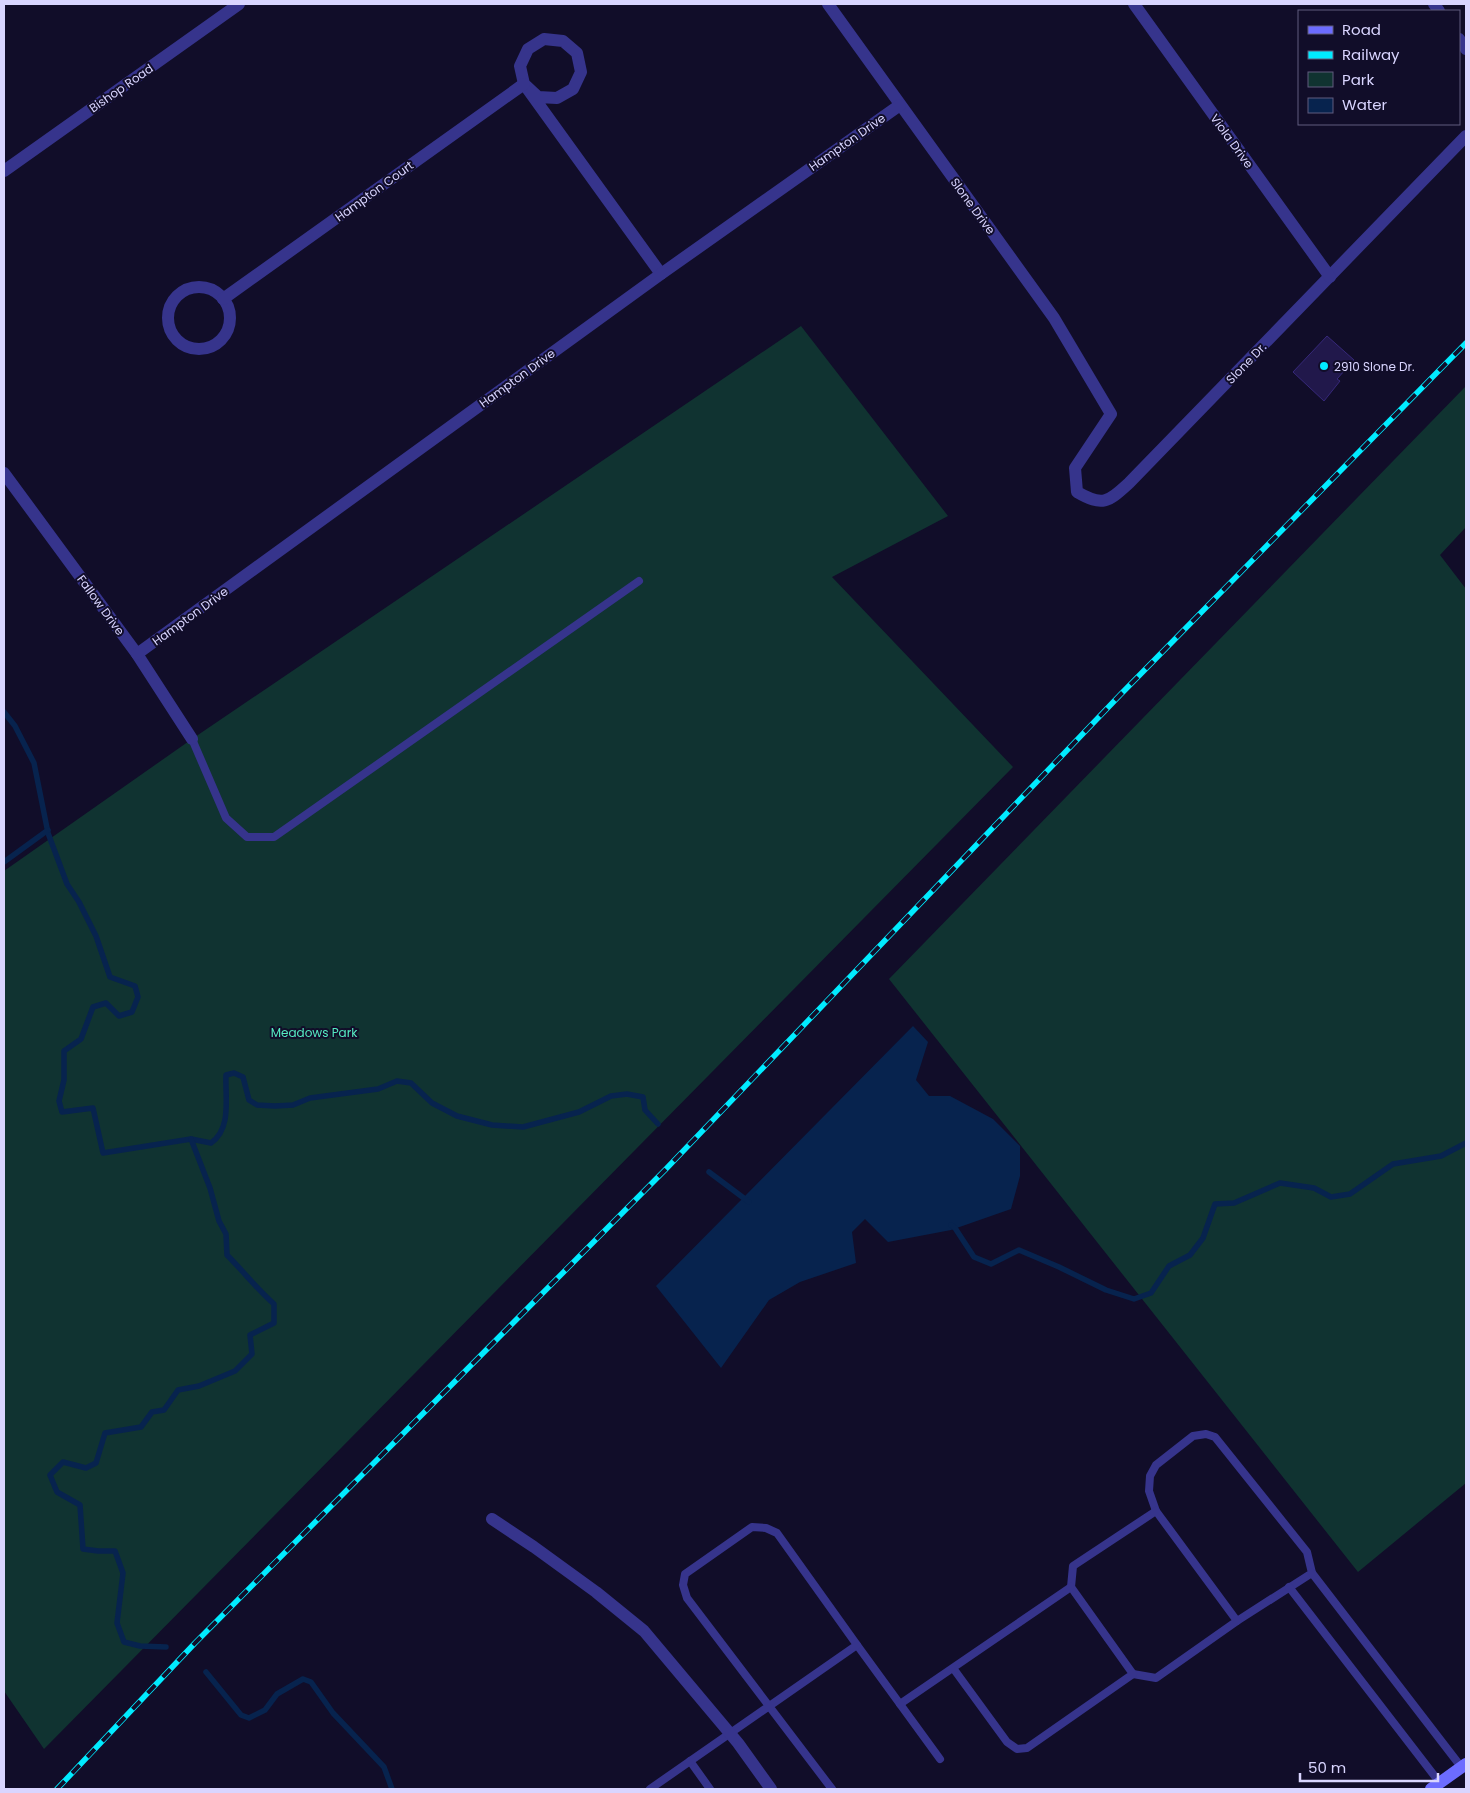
<svg xmlns="http://www.w3.org/2000/svg" width="1470" height="1793" viewBox="0 0 1470 1793" font-family="Poppins,sans-serif">
<style>
.green{fill:#103331}
.water{fill:#07234e}
.lines{fill:none;stroke-linecap:round;stroke-linejoin:round}
.stream{stroke:#07234e;stroke-width:5.5}
.building{fill:#21184b;stroke:#362879}
.lane{stroke:#36348c;stroke-width:8}
.street{stroke:#36348c;stroke-width:12}
.secondary{stroke:#6c6cff;stroke-width:12}
.rail-casing{stroke:#01ebff;stroke-width:5.5}
.rail{stroke:#110d29;stroke-width:4;stroke-dasharray:11;stroke-linecap:butt}
.poi-dot{fill:#01ebff;stroke:#110d29;stroke-width:2}
.labels{text-anchor:middle;dominant-baseline:central;stroke-width:4;stroke-linejoin:round;paint-order:stroke}
.street-label{font-size:12px;fill:#d9d5ff;stroke:#110d29}
.poi-label{font-size:12px;fill:#d9d5ff;stroke:#110d29;text-anchor:start}
.park-label{font-size:12px;fill:#55ebc2;stroke:#110d29}
</style>
<rect width="100%" height="100%" fill="#110d29"/>
<g class="green">
<polygon points="801,326 948,516 832,577 1013,767 44,1749 4,1691 4,871 192,739"/>
<polygon points="1466,386 1466,527 1440,555 1466,589 1466,1483 1358,1572 889,979"/>
</g>
<polygon class="water" points="913,1026 928,1042 916,1080 929,1096 950,1096 993,1119 1020,1146 1020,1176 1011,1209 951,1230 888,1242 865,1219 852,1232 856,1263 800,1282 769,1300 721,1368 656,1286"/>
<g class="lines">
<g class="stream">
<path d="M4 712 15 726 34 763 48 833 67 884 79 902 96 936 110 977 135 986 138 997 132 1012 119 1016 106 1003 93 1007 81 1039 64 1051V1080L59 1101 62 1112 93 1108 103 1153 191 1139 211 1143C232 1128 225 1098 226 1075L234 1073 243 1077 249 1100 257 1105 275 1106 293 1105 310 1098 378 1089 397 1081 411 1083 432 1103 457 1116 492 1125 523 1127 579 1112 611 1096 627 1094 643 1097 645 1110 658 1124"/>
<polyline points="4,862 48,830"/>
<polyline points="709,1172 749,1202"/>
<polyline points="951,1225 955,1228 974,1257 991,1264 1019,1250 1059,1267 1106,1290 1134,1299 1151,1293 1169,1266 1190,1255 1203,1238 1215,1204 1234,1203 1280,1183 1314,1188 1331,1197 1350,1194 1393,1164 1441,1156 1466,1143"/>
<path d="M166 1647 140 1646 124 1642 117 1623 123 1573 115 1551H98L83 1549 80 1505 57 1492 50 1475 63 1462 86 1468 96 1463 105 1433 141 1427 152 1412 164 1410 178 1390 199 1386 235 1371 252 1354 250 1335 274 1323V1304C257 1289 243 1271 227 1255L226 1234 219 1221 210 1188 191 1139"/>
<polyline points="206,1672 241,1715 249,1718 265,1710 277,1694 303,1679 311,1682 333,1713 384,1767 392,1789"/>
</g>
</g>
<polygon class="building" points="1327,336 1354,360 1337,379 1340,381 1324,401 1293,372"/>
<g class="lines">
<g class="lane">
<polyline points="192,739 226,818 247,837 274,837 639,581"/>
<polyline points="1156,1511 1149,1491 1150,1476 1156,1465 1193,1436 1206,1434 1215,1437 1307,1552 1312,1573 1237,1621"/>
<polyline points="1312,1573 1462,1768"/>
<polyline points="1071,1587 1073,1566 1156,1511 1237,1621 1156,1678 1133,1674"/>
<polyline points="1289,1587 1440,1783"/>
<polyline points="857,1645 940,1759"/>
<polyline points="900,1704 1071,1587 1133,1674 1027,1748 1017,1749 1007,1742 953,1668"/>
<polyline points="690,1761 710,1789"/>
<polyline points="650,1789 857,1645 777,1533 766,1528 752,1527 685,1574 683,1585 687,1598 832,1789"/>
</g>
<g class="street">
<path d="M828 4 1054 318 1111 414 1075 468 1077 492C1103 507 1108 502 1129 483L1466 136"/>
<polyline points="1134,4 1330,277"/>
<polyline points="1434,4 1439,11"/>
<polyline points="1459,39 1466,49"/>
<polyline points="524,84 538,97 557,98 573,89 581,72 577,53 563,41 544,39 528,49 520,66 524,84 661,274"/>
<polyline points="4,171 239,4"/>
<circle cx="199" cy="318" r="31"/>
<polyline points="223,299 524,84"/>
<polyline points="4,473 137,654 192,739"/>
<polyline points="137,654 661,274 900,105"/>
<polyline points="492,1519 534,1547 596,1592 644,1631 738,1743 771,1789"/>
</g>
<polyline class="secondary" points="1431,1789 1466,1764"/>
<defs>
<polyline id="rail" points="57,1789 195,1643 665,1170 1120,695 1466,343"/>
</defs>
<use href="#rail" class="rail-casing"/>
<use href="#rail" class="rail"/>
</g>
<circle class="poi-dot" cx="1324" cy="366" r="5"/>
<g class="labels">
<g class="street-label">
<text transform="translate(121 88) rotate(-35)">Bishop Road</text>
<text transform="translate(1232 141) rotate(54)">Viola Drive</text>
<text transform="translate(847 142) rotate(-35)">Hampton Drive</text>
<text transform="translate(374 191) rotate(-36)">Hampton Court</text>
<text transform="translate(973 206) rotate(54)">Slone Drive</text>
<text transform="translate(1246 363) rotate(-46)">Slone Dr.</text>
<text transform="translate(517 378) rotate(-36)">Hampton Drive</text>
<text transform="translate(101 605) rotate(54)">Fallow Drive</text>
<text transform="translate(190 616) rotate(-36)">Hampton Drive</text>
</g>
<g class="poi-label">
<text x="1334" y="366">2910 Slone Dr.</text>
</g>
<g class="park-label">
<text x="314" y="1032">Meadows Park</text>
</g>
</g>
<rect width="1470" height="1793" fill="none" stroke="#d9d5ff" stroke-width="10"/>
<rect x="1298" y="10" width="162" height="115" fill="#110d29" stroke="#615d7f"/>
<rect x="1308" y="26" width="25" height="8" fill="#6c6cff" stroke="#615d7f"/>
<text x="1342" y="35" font-size="15" fill="#d9d5ff">Road</text>
<rect x="1308" y="51" width="25" height="8" fill="#01ebff" stroke="#615d7f"/>
<text x="1342" y="60" font-size="15" fill="#d9d5ff">Railway</text>
<rect x="1308" y="72" width="25" height="15" fill="#103331" stroke="#615d7f"/>
<text x="1342" y="85" font-size="15" fill="#d9d5ff">Park</text>
<rect x="1308" y="98" width="25" height="15" fill="#07234e" stroke="#615d7f"/>
<text x="1342" y="110" font-size="15" fill="#d9d5ff">Water</text>
<path d="M1300 1773v8h138v-8" fill="none" stroke="#d9d5ff" stroke-width="2.5"/>
<text x="1308" y="1773" font-size="15" fill="#d9d5ff" stroke="#110d29" stroke-width="4" paint-order="stroke">50 m</text>
</svg>
